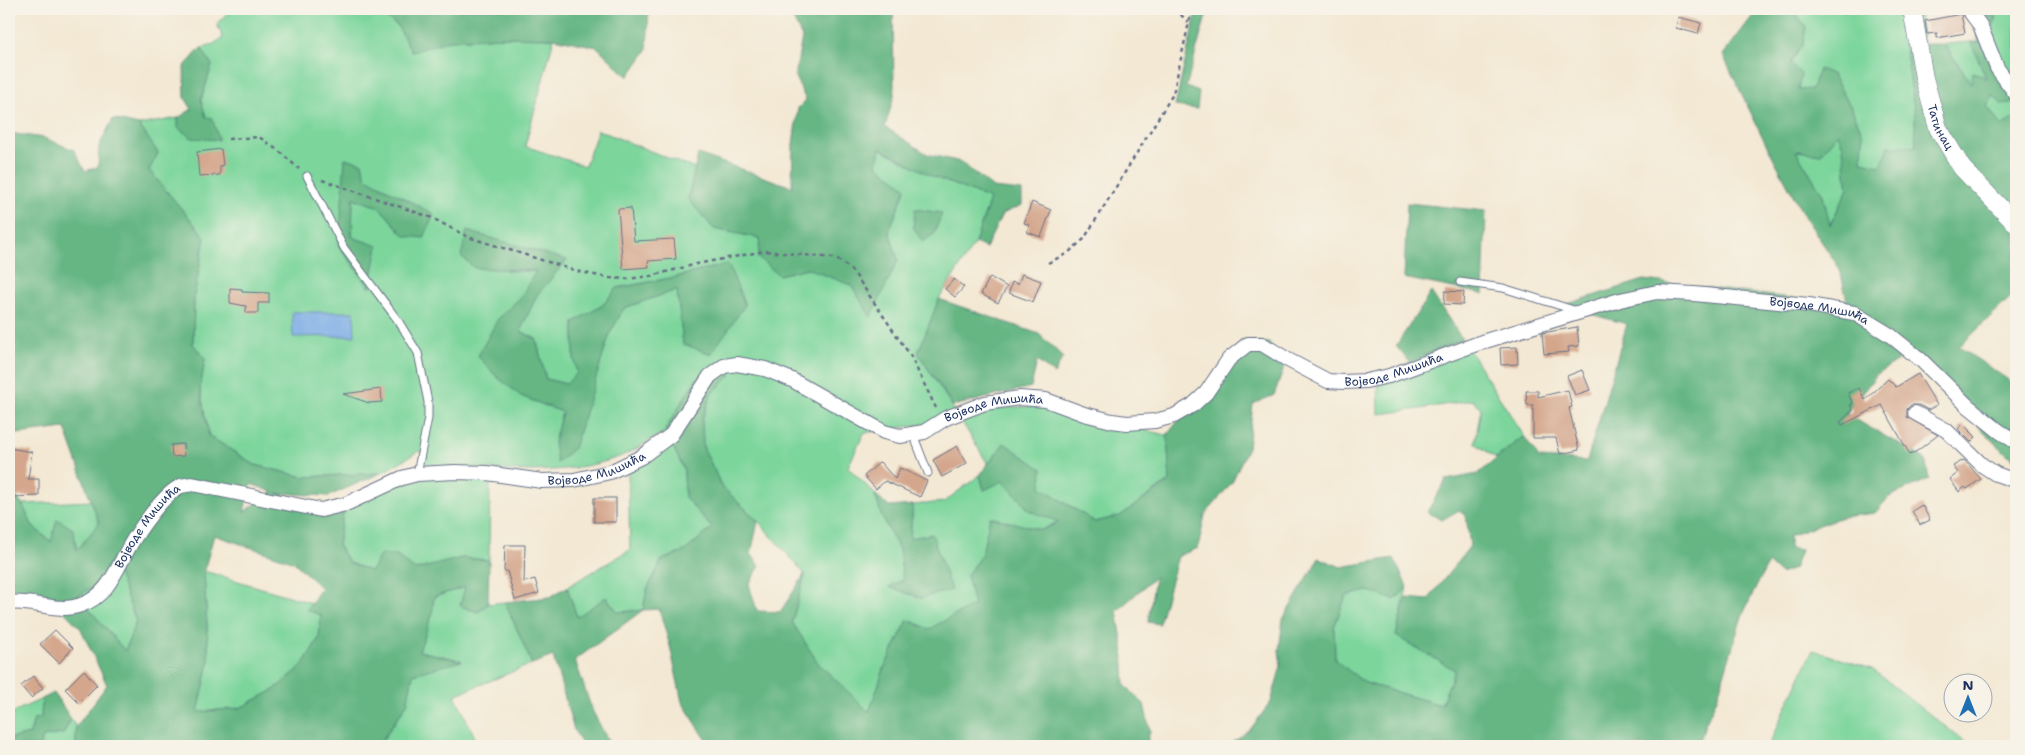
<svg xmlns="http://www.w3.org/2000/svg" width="2025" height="755" viewBox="0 0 2025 755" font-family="'Shantell Sans',sans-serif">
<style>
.green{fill:#7cd59b;stroke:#4c827c;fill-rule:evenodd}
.forest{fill:#65b683;stroke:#407270;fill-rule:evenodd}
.water{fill:#79abe5;stroke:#4a6da2}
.building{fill:#d4a68c}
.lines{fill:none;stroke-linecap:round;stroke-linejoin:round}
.service-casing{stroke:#677087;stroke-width:9}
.minor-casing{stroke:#677087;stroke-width:16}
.tertiary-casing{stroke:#677087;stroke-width:19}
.path{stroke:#677087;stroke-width:2.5;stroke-dasharray:4 4;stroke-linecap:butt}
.service{stroke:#fff;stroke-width:7}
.minor{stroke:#fff;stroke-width:14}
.tertiary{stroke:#fff;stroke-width:18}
.labels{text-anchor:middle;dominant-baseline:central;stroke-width:4;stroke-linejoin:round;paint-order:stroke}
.street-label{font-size:12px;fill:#1b2f5e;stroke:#f7f3e8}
</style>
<rect width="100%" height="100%" fill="#f7f3e8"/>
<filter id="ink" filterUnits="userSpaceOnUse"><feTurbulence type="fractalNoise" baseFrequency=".02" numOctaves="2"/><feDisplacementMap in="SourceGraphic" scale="10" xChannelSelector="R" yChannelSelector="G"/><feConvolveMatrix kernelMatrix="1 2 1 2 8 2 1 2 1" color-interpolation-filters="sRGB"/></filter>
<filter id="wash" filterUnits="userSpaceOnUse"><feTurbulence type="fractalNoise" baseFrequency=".0096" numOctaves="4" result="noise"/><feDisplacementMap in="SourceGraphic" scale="20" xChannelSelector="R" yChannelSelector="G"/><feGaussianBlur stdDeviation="1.12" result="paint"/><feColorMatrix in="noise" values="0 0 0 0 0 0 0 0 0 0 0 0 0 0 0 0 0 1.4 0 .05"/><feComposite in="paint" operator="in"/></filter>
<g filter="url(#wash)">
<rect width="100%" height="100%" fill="#f3e8d3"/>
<g class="green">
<path d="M231 9H373L397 25 412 52 449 40 502 37 554 38 525 146 585 166 598 130 695 169 688 199 714 229 760 238 779 275 807 268 851 285 898 260 889 231 906 188 877 165 880 148 932 176 990 199 975 243 939 299 918 353 960 419C986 411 1008 405 1035 407L1167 435 1170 480 1120 516 1095 522 1040 487 1005 443 988 464 960 419 864 433 848 467 875 494 882 517 899 549 903 580 890 587 921 598 910 538 913 505 944 502 980 475 984 490 1003 480 1030 511 1059 521 1042 530 990 518 982 554 967 575 974 605 929 629 908 620 885 666 869 713 818 663 792 622 804 573 758 521 722 487 703 447 702 419 712 393 731 375 696 379 665 430 684 470 685 497 712 528 685 551 662 560 647 589 643 610 577 617 567 587 630 550 628 474 663 432C650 441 634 451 619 457 558 479 491 469 428 466L490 481 489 560 462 558 415 570 397 556 382 554 371 571 349 563 338 545 343 513 424 466 421 450 381 473 304 477 255 465 209 436 200 389 205 359 193 344 194 296 205 237 149 170 158 153 139 125 178 118 179 128 206 118 201 100 212 65 201 48 210 46 223 38 217 24ZM345 158 362 163 365 178 434 214 405 236 379 207 353 198 352 237ZM567 260 537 295 520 331 536 339 546 379 566 384 577 373 574 358V322L603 305 617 288 676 277 727 264 683 344 677 289 624 308 610 333 593 384 554 443 562 412 521 396 498 319 521 297 536 271H506Z"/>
<polygon points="1792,9 1841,9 1843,12 1848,9 1895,9 1902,23 1915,114 1916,146 1881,166 1862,161 1863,135 1852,109 1832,75 1812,89 1798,91 1790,64 1803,44 1806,27"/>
<polygon points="1961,9 2016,9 2016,74 2010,79 1984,48 1997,17"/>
<polygon points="1971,42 1986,78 1971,83 1944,44"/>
<polygon points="1993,95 2002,105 2016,101 2016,117 2001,126 1987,106"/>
<polygon points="1838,132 1843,147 1848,189 1829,226 1823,195 1795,150 1821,154"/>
<polygon points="1462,339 1524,436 1496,458 1475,443 1481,408 1472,400 1420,409 1379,414 1378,383 1409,362"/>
<polygon points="92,501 100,523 77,551 52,542 33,527 22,504"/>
<polygon points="112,557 136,621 125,651 78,596 94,586"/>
<polygon points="204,571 312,603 308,610 321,615 319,638 301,667 274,690 240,708 198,712 209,663"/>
<polygon points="465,587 461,606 478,612 488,604 505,602 532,664 455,695 479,746 373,746 383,740 407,704 413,674 461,660 418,651 432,615 434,597"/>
<polygon points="1407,587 1396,636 1455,670 1441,705 1365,683 1335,661 1334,627 1346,596 1368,590 1395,600"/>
<polygon points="1813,650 1872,669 1969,745 1977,746 1768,746"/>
<polygon points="42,699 41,718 34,719 30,734 9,739 9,714"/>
<polygon points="71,719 76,727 76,746 37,746 40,746 42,737 63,734"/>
</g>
<g class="forest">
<polygon points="373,9 626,9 638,13 649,9 647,50 628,77 597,47 554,38 502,37 449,40 412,52 397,25"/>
<polygon points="793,9 893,9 894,96 885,127 927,154 961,162 993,188 1022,191 1022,205 1002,214 986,248 975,243 990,199 932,176 880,148 877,165 906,188 889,231 898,260 871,317 851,285 807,268 779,275 758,258 760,238 714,229 688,199 698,154 792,187 793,144 798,108 806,100 795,77 802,37 791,15"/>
<polygon points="1197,9 1208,9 1186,87 1199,92 1197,109 1175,106"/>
<path d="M1758 9H1792L1806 27 1803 44 1790 64 1801 74 1798 90 1812 89 1819 69 1832 74 1852 109 1863 135 1862 161 1881 166 1889 146H1916L1915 114 1902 23 1895 9H1920L1923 44H1944L1971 83 1973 72 1986 78 1971 42H1979L1974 24 1955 9 1997 17 1984 48 2010 79 2016 74V101L2002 105 1993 95 1987 106 2001 126 2016 117V292L1959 347 2007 379 2016 390V463L1906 355 1877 374 1846 414 1925 459 1929 479 1889 497 1875 513 1842 517 1789 536V548L1801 550 1794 569 1780 574 1768 563 1742 616 1717 698 1705 724 1698 746H1228L1249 731 1271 702 1281 666 1279 650 1283 619 1319 558 1341 567 1394 558 1407 587 1395 600 1368 591 1346 596 1334 627 1335 660 1365 683 1441 705 1455 670 1396 636 1406 598 1428 600 1470 546 1466 515 1459 510 1442 520 1427 512 1446 480 1478 474 1524 436 1539 458 1587 461 1627 324 1561 306 1644 280 1848 305 1840 269 1803 214 1764 140 1723 55ZM1838 133 1843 147 1848 189 1830 225 1823 195 1796 151 1821 154Z"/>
<polygon points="201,48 212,65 201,100 206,117 212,118 219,140 192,138 178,128 178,118 192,109 185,98 184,67"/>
<path d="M113 119 139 125 158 153 149 170 205 237 194 296 193 344 205 359 200 389 209 436 255 465 304 477 381 473 329 496 277 493 343 513 338 545 349 563 371 571 381 554 397 556 415 570 462 558 489 560 488 604 478 612 460 606 465 587 434 597 432 615 419 651 462 661 413 674 407 704 382 740 373 746H76V727L107 685 81 629 51 598 13 590 9 592V489L22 504 33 527 51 542 57 519 73 529 77 550 99 523 65 428 9 435V133L44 138 74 150 85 171 98 167 99 146ZM251 484 273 492 244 512ZM214 535 294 562 321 588 307 610 321 615 319 638 301 667 274 690 240 708 198 712 209 663 204 571ZM112 558 136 621 125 651 78 596 94 586Z"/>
<polygon points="345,158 362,163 366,178 434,214 424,238 405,236 379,207 353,198 352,237 378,246 370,288 339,246"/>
<polygon points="1407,203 1486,211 1483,294 1404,278"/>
<polygon points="915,209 942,213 934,234 923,242 913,227"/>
<polygon points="467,231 567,260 537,295 520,331 536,339 546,379 566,384 577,373 574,358 574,322 603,305 617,288 676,277 728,264 745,305 711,354 683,344 677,290 624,308 610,333 574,448 557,463 554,443 562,412 521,396 497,377 478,356 498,319 521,297 536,271 474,268 461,256"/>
<polygon points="1431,292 1462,339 1409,362 1396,346"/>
<polygon points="939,299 1039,334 1063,357 1054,374 1037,361 1031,387 953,406 918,353"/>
<polygon points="1242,340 1269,343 1284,367 1274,395 1253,404 1248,447 1232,482 1205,515 1198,548 1178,556 1159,624 1148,622 1155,577 1117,611 1123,645 1125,685 1144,704 1150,731 1146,746 698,746 708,742 682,702 670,646 659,609 643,610 575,660 592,710 611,746 583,746 574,730 553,656 532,664 505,602 550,597 567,587 577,617 606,597 618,612 643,610 647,590 662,560 685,551 712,528 685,497 684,470 665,430 696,379 723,359 731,375 712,393 702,419 703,447 722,487 758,521 751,554 760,566 749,584 757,611 780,612 805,574 792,622 818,663 869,712 885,666 908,620 929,629 974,605 967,575 982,554 990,517 1042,530 1059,522 1030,511 1003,481 984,490 980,475 1004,443 1042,469 1041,487 1095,522 1120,516 1170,481 1167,435"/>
<polygon points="875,494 889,507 913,505 910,538 932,534 951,590 921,598 889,587 903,580 899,549 882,517"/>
<polygon points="54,693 71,719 63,734 43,737 40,746 9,746 9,739 30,734 34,719 41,718 42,699"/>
</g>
<polygon class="water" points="292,312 354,312 355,336 293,337"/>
<g id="blocks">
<g class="building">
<polygon points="1961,14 1965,33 1937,38 1937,33 1927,34 1925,21"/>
<polygon points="1678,17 1701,23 1698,34 1676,28"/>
<polygon points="221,149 223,165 220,166 220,175 199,176 197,152"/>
<polygon points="1032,202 1051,210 1041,237 1027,232 1029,225 1024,223"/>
<polygon points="631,208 634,241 674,239 676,259 648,261 649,267 623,269 618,209"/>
<polygon points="1022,274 1041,281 1033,302 1009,293 1012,282 1018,284"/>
<polygon points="990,277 1007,287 998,303 981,294"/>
<polygon points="954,279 964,287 955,297 945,289"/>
<polygon points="230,288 242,289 242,292 269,293 269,303 258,303 258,313 246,313 246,306 230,303"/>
<polygon points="1445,291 1464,292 1463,305 1444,304"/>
<polygon points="1577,327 1579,346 1568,347 1569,352 1544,354 1542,333"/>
<polygon points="1517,347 1518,364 1501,365 1500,348"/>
<polygon points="1582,370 1590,390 1575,395 1567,376"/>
<polygon points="1918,374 1937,405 1928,410 1919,405 1911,405 1907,409 1907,417 1938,435 1917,451 1910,455 1882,405 1842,425 1840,422 1853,410 1850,405 1853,404 1848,393 1859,388 1865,400 1888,379 1896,387"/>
<polygon points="381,389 382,402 369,403 343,394"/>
<polygon points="1568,390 1572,407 1569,408 1579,450 1560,454 1556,438 1533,438 1533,405 1527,405 1526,391 1538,391 1538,397"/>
<polygon points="1963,424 1976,437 1971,442 1958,429"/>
<polygon points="183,444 184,456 172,457 171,445"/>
<polygon points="957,446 967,463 942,477 933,460"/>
<polygon points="9,448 32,452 28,479 39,479 39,496 12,497 11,471 9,471"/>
<polygon points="1964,460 1981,479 1967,489 1965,487 1959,492 1950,479 1958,473 1953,466"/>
<polygon points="880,462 895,479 900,468 927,481 920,497 885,481 876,489 864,476"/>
<rect x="594" y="498" width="22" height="24"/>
<polygon points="1922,505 1930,520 1920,525 1912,511"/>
<polygon points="505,545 525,545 524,582 535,579 539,593 515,600 507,571 504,571"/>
<polygon points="55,630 73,648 59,663 40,644"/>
<polygon points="84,670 97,685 79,703 65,689"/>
<polygon points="33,676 43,688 31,698 21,686"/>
</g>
</g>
</g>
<g filter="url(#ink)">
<use href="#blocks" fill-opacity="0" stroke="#677087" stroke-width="1"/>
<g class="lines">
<defs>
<g id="service">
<polyline points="307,176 344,248 399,322 418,353 428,402 428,418 417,474"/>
<polyline points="1460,282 1503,288 1577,311"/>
<polyline points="913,434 928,473"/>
</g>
<g id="minor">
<polyline points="1968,9 1980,25 1997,68 2016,94"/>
<polyline points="1915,413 1946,430 1982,465 1996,474 2016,481"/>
<path id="s1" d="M9 603C32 599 57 614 81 605 108 596 116 570 129 547 138 531 164 493 181 486 184 485 189 485 192 484L321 510 346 504 402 478 417 474 455 472 487 473 542 481 574 480 610 472 641 457 671 435 710 376 724 366 737 364 765 369 792 380 884 432 900 436 924 432 946 418 985 403 1020 398 1046 400 1084 414 1112 421 1127 423 1155 421 1174 416 1193 405 1206 393 1229 359 1248 344H1262L1288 360 1328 381 1344 382 1366 381 1389 376 1482 342 1620 300 1657 292 1694 294 1809 305 1854 313 1890 335 1921 360 1968 406 1999 431 2016 442"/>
</g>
<g id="tertiary">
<path id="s2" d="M1912 9 1924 78 1938 128 1962 168 2016 224"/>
</g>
</defs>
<use href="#service" class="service-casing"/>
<use href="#minor" class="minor-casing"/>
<use href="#tertiary" class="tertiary-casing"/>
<g class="path">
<polyline points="1175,9 1188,22"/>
<polyline points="228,139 259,137 279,151 299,169"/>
<polyline points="322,180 430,217 468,237 580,272 610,278 628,279 651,276 697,264 765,251 833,258 842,262 854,273 910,355 936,408"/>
<polyline points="1048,263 1068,253 1084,239 1173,94 1192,9"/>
</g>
<use href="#service" class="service"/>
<use href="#minor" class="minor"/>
<use href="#tertiary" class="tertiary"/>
</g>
</g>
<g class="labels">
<g class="street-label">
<text stroke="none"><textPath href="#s2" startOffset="122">Татинац</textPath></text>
<text stroke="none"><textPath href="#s1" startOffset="2011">Војводе Мишића</textPath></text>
<text stroke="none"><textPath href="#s1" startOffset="1572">Војводе Мишића</textPath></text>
<text stroke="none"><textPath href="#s1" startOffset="1124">Војводе Мишића</textPath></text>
<text stroke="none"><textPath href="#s1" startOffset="659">Војводе Мишића</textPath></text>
<text stroke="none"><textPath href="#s1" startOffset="178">Војводе Мишића</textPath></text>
</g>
</g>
<rect width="2025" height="755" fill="none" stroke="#f7f3e8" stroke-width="30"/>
<g transform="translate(1968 698)"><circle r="24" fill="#f7f3e8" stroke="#9fa5b1"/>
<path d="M0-4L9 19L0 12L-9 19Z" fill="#1f6fb2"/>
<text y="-8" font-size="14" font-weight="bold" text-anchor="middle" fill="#1b2f5e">N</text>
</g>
</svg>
